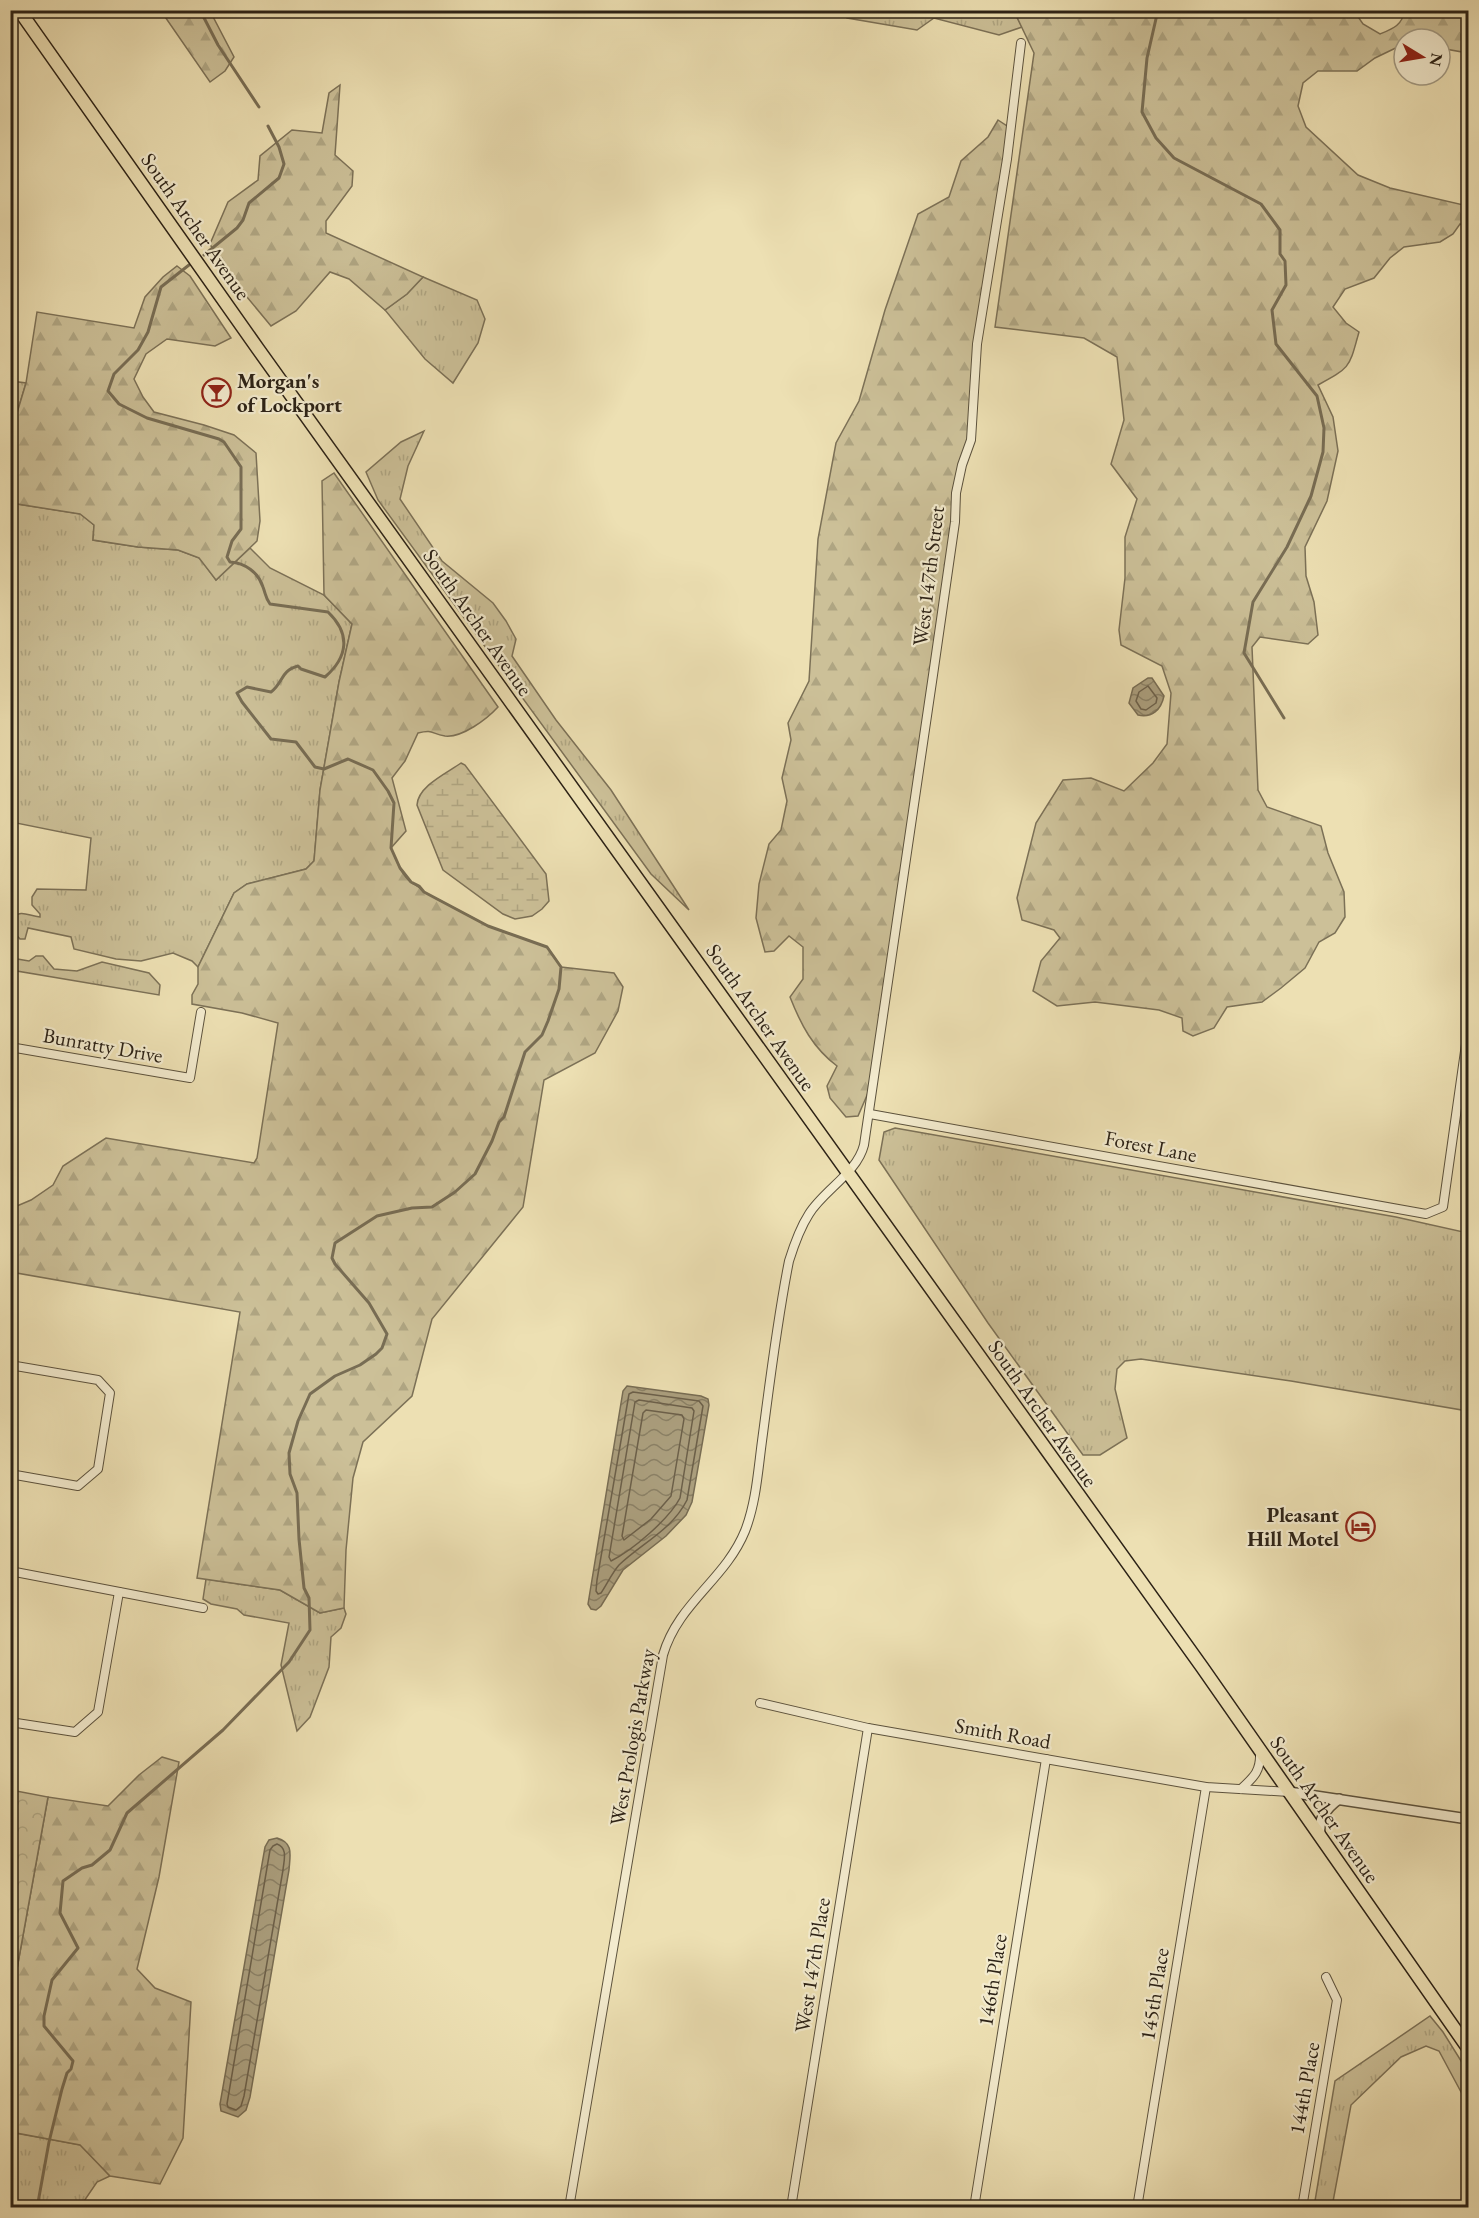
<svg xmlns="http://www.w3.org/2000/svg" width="1479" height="2218" viewBox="0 0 1479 2218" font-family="'EB Garamond',serif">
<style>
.grass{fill:url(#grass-tufts);stroke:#7c7157;stroke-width:1.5}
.forest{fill:url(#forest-firs);stroke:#7c7157;stroke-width:1.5}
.wetland{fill:url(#wetland-marsh);stroke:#7c7157;stroke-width:1.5}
.park{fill:url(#park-crowns);stroke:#7c7157;stroke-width:1.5}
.water{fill:url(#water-waves);stroke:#786d54;stroke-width:1.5}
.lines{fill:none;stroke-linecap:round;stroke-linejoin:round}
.shore{stroke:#6c604a;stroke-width:1.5}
.stream{stroke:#786d54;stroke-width:3}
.minor-casing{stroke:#5c523d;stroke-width:10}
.tertiary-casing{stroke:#5c523d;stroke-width:12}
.primary-casing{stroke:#2c2216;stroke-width:15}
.minor{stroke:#f3ebce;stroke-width:8}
.tertiary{stroke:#f3ebce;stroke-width:9}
.primary{stroke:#ede0b3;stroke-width:12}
.labels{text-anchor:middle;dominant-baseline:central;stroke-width:4.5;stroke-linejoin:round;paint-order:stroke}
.street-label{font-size:21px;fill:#2c2216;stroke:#f3ebce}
.poi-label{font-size:21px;font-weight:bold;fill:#2c2216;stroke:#f3ebce;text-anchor:start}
</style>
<defs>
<pattern id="grass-tufts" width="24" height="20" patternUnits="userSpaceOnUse" patternTransform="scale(1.5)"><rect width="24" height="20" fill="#ccc098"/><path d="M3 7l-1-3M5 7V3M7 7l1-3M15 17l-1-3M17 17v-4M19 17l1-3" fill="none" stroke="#afa582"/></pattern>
<pattern id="forest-firs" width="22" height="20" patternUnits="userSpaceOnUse" patternTransform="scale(1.5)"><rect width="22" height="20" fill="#ccc098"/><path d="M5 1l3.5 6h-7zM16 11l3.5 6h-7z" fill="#afa582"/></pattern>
<pattern id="wetland-marsh" width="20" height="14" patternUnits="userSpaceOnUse" patternTransform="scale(1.5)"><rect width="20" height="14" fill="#ccc098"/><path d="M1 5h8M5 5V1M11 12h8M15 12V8" fill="none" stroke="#afa582"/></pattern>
<pattern id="park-crowns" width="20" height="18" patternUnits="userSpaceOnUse" patternTransform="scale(1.5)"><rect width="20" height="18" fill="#ccc098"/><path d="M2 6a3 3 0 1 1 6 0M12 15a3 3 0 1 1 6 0" fill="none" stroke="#afa582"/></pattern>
<pattern id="water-waves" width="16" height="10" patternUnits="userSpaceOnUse" patternTransform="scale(1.5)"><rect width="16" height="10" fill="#ab9f7e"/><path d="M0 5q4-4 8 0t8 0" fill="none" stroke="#8b8166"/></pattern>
</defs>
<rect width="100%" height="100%" fill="#ede0b3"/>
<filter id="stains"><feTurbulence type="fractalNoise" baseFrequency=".00333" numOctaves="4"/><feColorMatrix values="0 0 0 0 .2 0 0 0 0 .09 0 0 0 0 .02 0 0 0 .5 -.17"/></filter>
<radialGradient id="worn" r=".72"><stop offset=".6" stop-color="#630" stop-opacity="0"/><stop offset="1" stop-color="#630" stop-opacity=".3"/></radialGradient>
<g class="grass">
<polygon points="839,11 1014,11 1022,27 999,35 934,18 917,30 847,18"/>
<polygon points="423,277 477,300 485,319 478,343 453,383 425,359 385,310 407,294"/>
<polygon points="11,381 26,383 11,433"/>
<polygon points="424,431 408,466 400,499 442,561 493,603 506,621 516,639 512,656 556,720 611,790 689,910 651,874 378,500 366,472 401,442"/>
<path d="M11 503 81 514 94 525 93 540 138 547 178 550 200 558 216 580 250 548 270 568 324 595 352 624 339 682 320 790 314 861 306 869 247 884 234 893 198 967 192 961 173 953 141 961 116 959 74 949 71 937 28 928 25 939H20L11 929V918C22 909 28 916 40 917V914L32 905V897L37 889 86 890 91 838 11 822Z"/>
<polygon points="36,956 43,956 54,969 77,971 102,962 149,973 160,985 159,995 11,970 11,958 29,961"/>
<polygon points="895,1128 1396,1217 1468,1233 1468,1411 1291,1381 1141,1359 1125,1361 1117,1369 1115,1389 1127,1438 1100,1455 1083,1455 988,1323 879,1160 884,1132"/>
<polygon points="206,1579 280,1590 320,1613 344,1608 346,1614 341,1628 331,1637 329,1667 310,1717 297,1731 281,1665 289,1623 244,1615 237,1609 211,1604 203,1599"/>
<polygon points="1430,2016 1443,2032 1468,2072 1468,2105 1439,2051 1426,2046 1401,2057 1351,2105 1332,2207 1314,2207 1335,2081"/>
<polygon points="15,2133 81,2145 110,2176 97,2182 80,2207 11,2208 11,2137"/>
</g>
<g class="forest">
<polygon points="161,11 210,11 234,57 225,71 210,82"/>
<path d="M1014 11H1354L1363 24 1380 34C1392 29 1403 25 1404 11H1468V53L1440 48V39H1404V44L1375 58 1357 71H1318L1303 83 1298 106 1306 127 1358 175 1390 188 1468 206V228L1460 224 1453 234 1440 242 1404 247 1390 258 1374 278 1345 289 1333 307 1346 323 1359 332C1349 368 1351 367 1318 385L1333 417 1338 451 1327 501 1305 547 1306 576 1314 602 1318 635 1308 644 1260 637 1252 647 1258 790 1267 807 1321 826 1328 853 1344 892 1345 917 1335 933 1319 942 1305 968 1281 988 1262 1002 1227 1007 1214 1028 1193 1036 1183 1031 1182 1018 1159 1010 1095 1002 1057 1006 1033 991 1041 961 1060 938 1054 930 1022 920 1017 898 1036 823 1063 780 1091 778 1124 791 1153 763 1167 744 1171 693 1162 666 1121 645 1119 630 1125 578V537L1137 499 1111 464 1124 420 1117 357 1084 338 995 327 1034 53Z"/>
<polygon points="340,85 335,155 353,171 352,186 326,221 326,233 423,277 407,294 385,310 349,279 330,272 296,311 271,326 222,267 210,244 228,202 258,180 260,156 292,130 322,133 329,93"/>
<path d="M998 120 1007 126 1009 145 977 344 974 419 962 465 868 1093 858 1116 846 1117 830 1098 827 1086 837 1066C813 1048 801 1025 790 997L803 979V947L789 936 774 951 765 952 756 918 759 884 769 844 781 830 787 801 782 778 791 740 788 723 809 681 818 539 836 443 859 401 885 310 918 214 949 197 961 161 988 137Z"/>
<polygon points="177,266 190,276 231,338 215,346 167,339 146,354 134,379 143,397 154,412 204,425 234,435 256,453 260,521 257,541 216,580 199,558 178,550 138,547 93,540 94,525 80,514 11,503 11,433 26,383 37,312 134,328 145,297 163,277"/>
<path d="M334 473 498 707C487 719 462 738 445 736 431 734 434 729 418 733L405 761 392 778 406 831 391 848C396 859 401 875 412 883 417 886 420 887 424 892L488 926 547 947 561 967 614 973 623 987 618 1011 595 1053 544 1080 523 1207 432 1319 412 1396 363 1442 353 1478 346 1550 344 1608 320 1613 280 1590 197 1578 240 1312 11 1272 10 1206H17L31 1200 53 1185 63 1166 106 1138 254 1163 257 1158 278 1023 242 1013 192 1004V995L198 984V967L234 893 247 884 306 869 314 861 320 790 339 682 352 624 324 595 322 481Z"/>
<polygon points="162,1757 179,1762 159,1877 137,1969 155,1988 191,2002 183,2138 160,2184 110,2176 80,2145 11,2132 11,2002 48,1797 108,1806 139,1775"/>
</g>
<path class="wetland" d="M461 763 465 765 546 874 549 901 542 909 532 916 515 919 503 914 443 870 417 805C418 786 447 773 461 763Z"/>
<polygon class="park" points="11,1790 48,1797 11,2002 10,1790"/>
<g class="water">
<path d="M1148 678H1152L1164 696C1161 710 1152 718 1138 715L1129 703 1133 688Z"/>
<polygon points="627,1386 701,1396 708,1399 709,1405 692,1502 686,1515 666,1536 623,1570 601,1606 596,1610 591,1609 588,1604 623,1391"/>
<path d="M277 1838C294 1843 290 1855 289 1870L250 2097 246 2110 238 2117 221 2111 220 2104 265 1847 269 1840Z"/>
</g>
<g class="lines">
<g class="shore">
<polygon points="1148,686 1157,698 1156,703 1146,710 1141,709 1136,701 1139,692"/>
<path d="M633 1392 699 1401 703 1406 687 1500C672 1530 642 1543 619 1565 612 1573 607 1584 601 1593L598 1594 596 1591 597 1580 629 1394Z"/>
<path d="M639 1400 692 1408 694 1411 680 1498C669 1519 633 1550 611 1561L609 1557 635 1402Z"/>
<polygon points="646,1410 682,1415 684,1419 671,1496 651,1519 624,1540 622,1536 643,1413"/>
<path d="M277 1844C288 1848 284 1860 283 1870L244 2096 241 2106 236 2110 228 2107 227 2104 270 1850 273 1846Z"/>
</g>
<g class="stream">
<polyline points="200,10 218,45 259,107"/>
<polyline points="1158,10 1147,58 1142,112 1156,138 1174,158 1261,204 1280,230 1280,254 1285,261 1286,285 1272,310 1276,344 1317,396 1324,428 1323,452 1311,496 1287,547 1253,602 1244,653 1284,718"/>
<polyline points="204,255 237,228 243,220 249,203 279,178 284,164 279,147 268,126"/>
<path d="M37 2208 49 2142 62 2089 67 2073 71 2069 73 2061 44 2026V2016L52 1980 78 1948 60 1913 63 1881 82 1868 92 1865 110 1850 127 1813 223 1730 289 1662 310 1630 309 1598 304 1588 299 1539 297 1493 290 1474 289 1453 298 1421 310 1394 335 1376 360 1365 376 1354 382 1348 387 1334 369 1303 335 1264 332 1258 335 1243 377 1216 412 1208 432 1207 455 1192 475 1174 492 1141 499 1122 504 1117 525 1052 542 1035 548 1021 559 989 561 967 547 947 488 926 424 892 419 886 411 882 400 868 391 848 394 803 388 791 373 770 348 759 324 769 315 767 296 742 271 739 242 702 237 693 247 687 271 692C284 682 280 671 298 666L301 669 325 677C348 657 351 634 328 612L270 604C265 597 266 595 263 587 258 572 245 563 230 562L227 557 232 541 241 529V467L224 442 219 439 147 418 119 404 108 391 114 374 138 350 148 332 161 287 189 265"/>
</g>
<defs>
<g id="minor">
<polyline points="10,1047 190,1078 201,1012"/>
<polyline points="870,1114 1426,1214 1443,1207 1468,1030"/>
<polyline points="10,1365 98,1380 110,1393 98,1469 78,1486 10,1474"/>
<polyline points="10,1571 203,1608"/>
<polyline points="760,1703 868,1728 1206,1787 1289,1792"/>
<polyline points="10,1722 75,1732 98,1712 119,1592"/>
<path d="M1241 1789C1254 1777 1261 1771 1260 1752"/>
<path d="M569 2208 663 1655C678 1603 725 1580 745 1531 756 1503 758 1471 762 1441 770 1381 777 1321 789 1261 794 1245 800 1228 809 1214 824 1190 857 1173 864 1145L933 675 955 522 956 493 962 465 971 440 977 344 1007 159 1021 43"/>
<polyline points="791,2208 868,1728"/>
<polyline points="974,2208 1046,1759"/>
<polyline points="1137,2208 1206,1787"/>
<polyline points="1302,2208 1337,2000 1326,1977"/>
</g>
<g id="tertiary">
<polyline points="1289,1792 1468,1819"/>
<path d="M1320 1835C1318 1819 1326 1808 1339 1799"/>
</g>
<polyline id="primary" points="19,10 258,349 1202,1667 1468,2048"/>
</defs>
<use href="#minor" class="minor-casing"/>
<use href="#tertiary" class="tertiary-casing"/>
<use href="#primary" class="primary-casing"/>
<use href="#minor" class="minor"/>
<use href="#tertiary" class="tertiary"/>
<use href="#primary" class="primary"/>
</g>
<defs>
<symbol id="bar-ring" viewBox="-11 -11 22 22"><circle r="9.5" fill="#f3ebce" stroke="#8f2418" stroke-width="1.5"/><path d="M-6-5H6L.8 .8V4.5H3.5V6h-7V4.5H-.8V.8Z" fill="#8f2418"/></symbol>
<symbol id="hotel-ring" viewBox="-11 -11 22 22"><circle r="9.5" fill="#f3ebce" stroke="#8f2418" stroke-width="1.5"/><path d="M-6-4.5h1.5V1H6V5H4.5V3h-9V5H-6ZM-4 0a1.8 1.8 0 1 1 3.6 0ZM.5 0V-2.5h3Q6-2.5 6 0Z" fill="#8f2418"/></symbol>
</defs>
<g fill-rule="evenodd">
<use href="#bar-ring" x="200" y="376" width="33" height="33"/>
<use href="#hotel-ring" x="1344" y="1510" width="33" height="33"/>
</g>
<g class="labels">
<g class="street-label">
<text transform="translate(196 226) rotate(55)">South Archer Avenue</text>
<text transform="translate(928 576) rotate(-83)">West 147th Street</text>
<text transform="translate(478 622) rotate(55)">South Archer Avenue</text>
<text transform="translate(761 1017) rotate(55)">South Archer Avenue</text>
<text transform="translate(103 1045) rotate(10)">Bunratty Drive</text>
<text transform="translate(1151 1146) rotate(11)">Forest Lane</text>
<text transform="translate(1043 1413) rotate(55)">South Archer Avenue</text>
<text transform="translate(1003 1733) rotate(10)">Smith Road</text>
<text transform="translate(632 1737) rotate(-80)">West Prologis Parkway</text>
<text transform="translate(1325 1809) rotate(55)">South Archer Avenue</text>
<text transform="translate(812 1965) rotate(-81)">West 147th Place</text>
<text transform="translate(992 1980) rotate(-81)">146th Place</text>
<text transform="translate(1154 1994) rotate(-81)">145th Place</text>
<text transform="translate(1304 2088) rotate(-80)">144th Place</text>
</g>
<g class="poi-label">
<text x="237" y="380">Morgan's<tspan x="237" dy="24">of Lockport</tspan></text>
<text x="1339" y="1514" text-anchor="end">Pleasant<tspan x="1339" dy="24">Hill Motel</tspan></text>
</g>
</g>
<rect width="1479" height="2218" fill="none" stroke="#ede0b3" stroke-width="36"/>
<rect x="12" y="12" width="1455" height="2194" fill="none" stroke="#2c2216" stroke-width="3"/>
<rect x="18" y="18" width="1443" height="2182" fill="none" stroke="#2c2216" stroke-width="1.5"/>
<g transform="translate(1422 57) rotate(101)"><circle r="28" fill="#f3ebce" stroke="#a39b84" stroke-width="1.5"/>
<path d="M0-4.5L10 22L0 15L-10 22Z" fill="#8f2418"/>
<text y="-9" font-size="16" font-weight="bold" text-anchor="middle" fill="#2c2216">N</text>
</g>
<rect width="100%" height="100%" filter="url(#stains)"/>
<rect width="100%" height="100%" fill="url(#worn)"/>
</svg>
